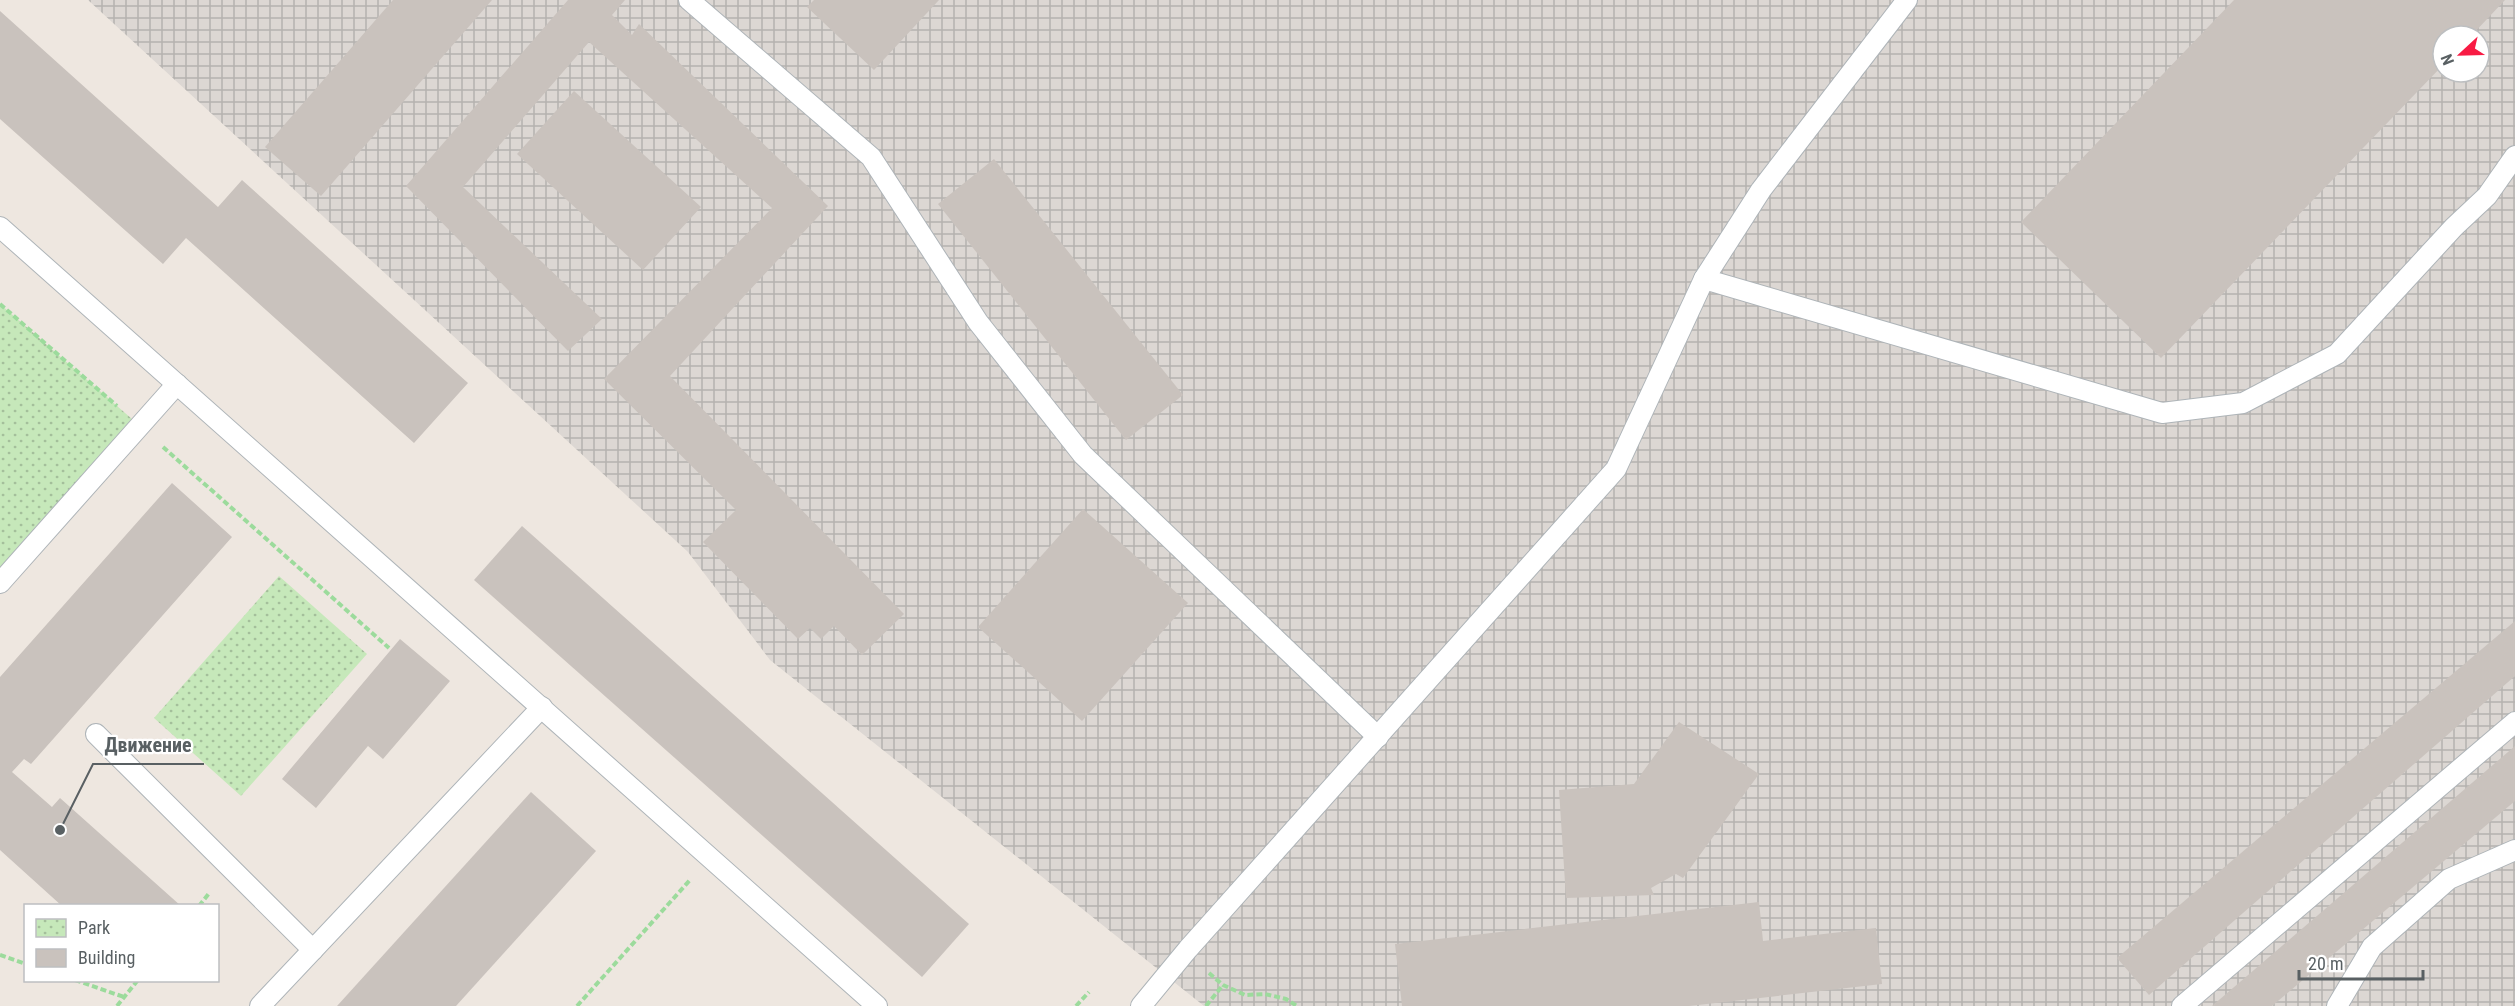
<svg xmlns="http://www.w3.org/2000/svg" width="2515" height="1006" viewBox="0 0 2515 1006" font-family="'Roboto Condensed',sans-serif">
<style>
.industrial{fill:url(#industrial-grid);fill-rule:evenodd}
.park{fill:url(#park-dots)}
.building{fill:#c9c2bd}
.lines{fill:none;stroke-linecap:round;stroke-linejoin:round}
.lane-casing{stroke:#aeb4b8;stroke-width:22}
.path{stroke:#9cdb9c;stroke-width:4;stroke-dasharray:6 3;stroke-linecap:butt}
.lane{stroke:#fff;stroke-width:20}
.leader{fill:none;stroke:#596063;stroke-width:2}
.callout-dot{fill:#596063;stroke:#fff;stroke-width:2}
.callout-label{font-size:20px;text-anchor:middle;font-weight:bold;fill:#596063;stroke:#fff;stroke-width:4.5;stroke-linejoin:round;paint-order:stroke}
</style>
<defs>
<pattern id="industrial-grid" width="8" height="8" patternUnits="userSpaceOnUse" patternTransform="scale(1.5)"><rect width="8" height="8" fill="#dcd7d3"/><path d="M0 4h8M4 0v8" fill="none" stroke="#b5b2af"/></pattern>
<pattern id="park-dots" width="8" height="8" patternUnits="userSpaceOnUse" patternTransform="scale(1.5)"><rect width="8" height="8" fill="#c6e8ba"/><path d="M2 2h.1M6 6h.1" fill="none" stroke="#a4bf9b" stroke-width="1.8" stroke-linecap="round"/></pattern>
</defs>
<rect width="100%" height="100%" fill="#eee7e0"/>
<path class="industrial" d="M88 0H2515V1006H1204L770 660 688 552ZM2443 36H2479V72H2443Z"/>
<g class="park">
<polygon points="0,304 140,426 0,583"/>
<polygon points="279,576 367,654 241,796 154,718"/>
</g>
<g class="building">
<polygon points="393,0 492,0 321,196 265,147"/>
<polygon points="568,0 625,0 612,15 632,35 639,24 828,206 670,376 904,614 862,655 834,626 821,639 810,628 798,639 703,542 736,510 604,379 772,208 589,42 463,187 602,319 568,351 406,186"/>
<polygon points="814,0 939,0 874,70 807,7"/>
<polygon points="2234,0 2505,0 2471,36 2443,36 2443,65 2161,358 2021,222"/>
<polygon points="0,11 218,207 242,180 468,383 414,443 186,238 163,264 0,119"/>
<polygon points="574,91 701,207 643,270 517,154"/>
<polygon points="994,159 1183,395 1126,440 938,204"/>
<polygon points="172,483 232,537 31,764 24,759 12,772 52,807 60,798 181,906 62,906 0,850 0,677"/>
<polygon points="1083,509 1188,603 1082,721 978,627"/>
<polygon points="522,526 969,924 922,977 474,580"/>
<polygon points="2515,621 2515,676 2149,995 2117,958"/>
<polygon points="400,639 450,681 383,759 368,746 316,808 282,779"/>
<polygon points="1679,722 1759,774 1683,878 1676,874 1651,888 1654,895 1566,898 1559,790 1634,784"/>
<polygon points="2515,746 2515,801 2272,1006 2212,1006"/>
<polygon points="531,792 596,851 456,1006 337,1006"/>
<polygon points="1759,902 1763,941 1876,928 1882,984 1689,1006 1402,1006 1395,944"/>
</g>
<g class="lines">
<defs>
<g id="lane">
<polyline points="689,0 871,157 978,322 1083,455 1378,737"/>
<polyline points="0,227 877,1006"/>
<polyline points="1704,279 2162,413 2243,403 2337,354 2454,227 2487,196 2515,156"/>
<polyline points="0,583 177,384"/>
<polyline points="96,734 313,950"/>
<polyline points="260,1006 542,707"/>
<polyline points="1141,1006 1188,949 1616,469 1704,279 1761,190 1907,0"/>
<polyline points="2182,1006 2515,722"/>
<polyline points="2337,1006 2372,947 2449,879 2515,850"/>
</g>
</defs>
<use href="#lane" class="lane-casing"/>
<g class="path">
<polyline points="0,304 117,406"/>
<polyline points="163,447 389,648"/>
<polyline points="199,906 210,892"/>
<polyline points="0,955 26,964"/>
<polyline points="1209,973 1223,985 1245,995 1265,994 1286,999 1297,1006"/>
<polyline points="75,980 124,997"/>
<polyline points="117,1006 138,980"/>
<polyline points="577,1006 690,880"/>
<polyline points="1076,1006 1089,992"/>
<polyline points="1206,1006 1223,985"/>
</g>
<use href="#lane" class="lane"/>
</g>
<path class="leader" d="M60 830L93 764H204"/>
<circle class="callout-dot" cx="60" cy="830" r="6"/>
<g class="callout-label">
<text x="148" y="752">Движение</text>
</g>
<rect x="24" y="904" width="195" height="78" fill="#ffffff" stroke="#bdbfc1" stroke-width="1.5"/>
<rect x="36" y="919" width="30" height="18" fill="url(#park-dots)" stroke="#bdbfc1" stroke-width="1.5"/>
<text x="78" y="934" font-size="18" fill="#596063">Park</text>
<rect x="36" y="949" width="30" height="18" fill="#c9c2bd" stroke="#bdbfc1" stroke-width="1.5"/>
<text x="78" y="964" font-size="18" fill="#596063">Building</text>
<g transform="translate(2461 54) rotate(248)"><circle r="28" fill="#ffffff" stroke="#bdbfc1" stroke-width="1.5"/>
<path d="M0-4.5L10 22L0 15L-10 22Z" fill="#f81b44"/>
<text y="-9" font-size="16" font-weight="bold" text-anchor="middle" fill="#596063">N</text>
</g>
<path d="M2299 970v9h124v-9" fill="none" stroke="#596063" stroke-width="3"/>
<text x="2308" y="970" font-size="18" fill="#596063" stroke="#ffffff" stroke-width="4.5" paint-order="stroke">20 m</text>
</svg>
